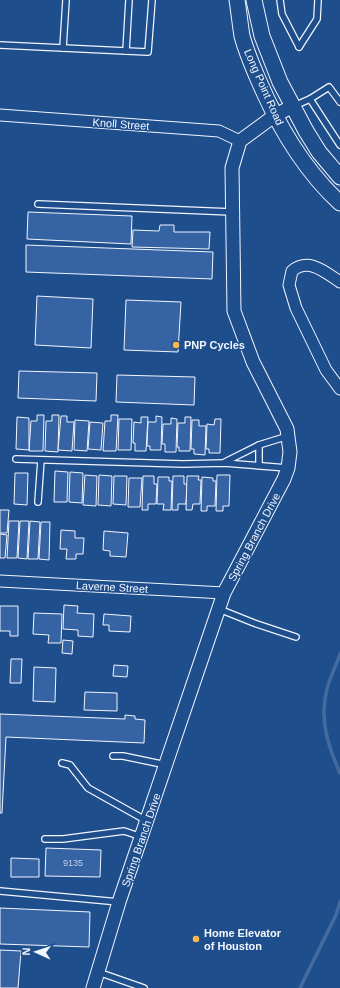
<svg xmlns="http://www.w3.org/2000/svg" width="340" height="988" viewBox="0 0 340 988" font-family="Helvetica,sans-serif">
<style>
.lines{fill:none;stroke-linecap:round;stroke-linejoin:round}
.stream{stroke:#446ba0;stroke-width:3.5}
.building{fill:#3563a3;stroke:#f2f6ff}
.service-casing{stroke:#f2f6ff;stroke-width:8}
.minor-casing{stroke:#f2f6ff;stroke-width:13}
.tertiary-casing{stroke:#f2f6ff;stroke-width:15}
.secondary-casing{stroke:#f2f6ff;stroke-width:17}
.service{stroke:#1f4e8c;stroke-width:5.5}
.minor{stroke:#1f4e8c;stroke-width:11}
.tertiary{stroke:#1f4e8c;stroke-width:13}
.secondary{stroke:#1f4e8c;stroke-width:15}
.poi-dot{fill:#ffb74d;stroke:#1f4e8c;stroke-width:1.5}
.labels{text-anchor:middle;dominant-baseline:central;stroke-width:3;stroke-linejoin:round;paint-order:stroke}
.number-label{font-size:9px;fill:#c3d1e8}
.street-label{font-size:11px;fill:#f2f6ff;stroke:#1f4e8c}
.poi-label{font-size:11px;font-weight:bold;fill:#f2f6ff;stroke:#1f4e8c;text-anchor:start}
</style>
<rect width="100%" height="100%" fill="#1f4e8c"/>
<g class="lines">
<g class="stream">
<path d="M340 654C336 666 330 677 327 689 319 719 328 746 340 773"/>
<polyline points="300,988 336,915 340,902"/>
</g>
</g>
<g class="building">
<polygon points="28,212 132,216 131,244 27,239"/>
<polygon points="160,225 174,225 174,232 210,232 209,249 132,247 133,230 159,231"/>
<polygon points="26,245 213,252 212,279 26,272"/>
<polygon points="37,296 93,299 91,348 35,345"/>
<polygon points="126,300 181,302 178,352 124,350"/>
<polygon points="19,371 97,373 96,401 18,398"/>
<polygon points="117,375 195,377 194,405 116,402"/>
<polygon points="37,415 44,415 43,451 29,451 31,421 37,421"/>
<polygon points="52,415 59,415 58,452 45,451 46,421 52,421"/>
<polygon points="111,415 118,415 116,451 103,451 105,421 111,421"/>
<polygon points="61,416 67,416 67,422 74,422 72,451 58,450"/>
<polygon points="156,416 162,417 161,450 150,450 150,446 147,446 148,422 156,422"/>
<polygon points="17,417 29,418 29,450 16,449"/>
<polygon points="141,417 148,417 146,451 135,451 135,443 133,443 134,422 141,423"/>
<polygon points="185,417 191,417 190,451 179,451 179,447 177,447 178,423 185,423"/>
<polygon points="171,418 177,419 176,452 165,452 165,444 162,444 163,424 171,424"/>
<polygon points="119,419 132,419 131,450 118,450"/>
<polygon points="215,419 221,419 220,453 209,453 209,449 206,449 207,424 214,425"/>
<polygon points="75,420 89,421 87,451 74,450"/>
<polygon points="192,420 199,420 199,426 206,426 205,455 194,454 194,449 191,449"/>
<polygon points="90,422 103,423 101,450 88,449"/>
<polygon points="55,471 68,472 67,502 54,502"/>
<polygon points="70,472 83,473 82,503 69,502"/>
<polygon points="15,473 28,473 27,505 14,504"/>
<polygon points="85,475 97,476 96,506 83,505"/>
<polygon points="99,475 112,476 111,506 98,505"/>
<polygon points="217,475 230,475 229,506 223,506 223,511 216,511"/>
<polygon points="114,476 127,476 126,505 113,504"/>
<polygon points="143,476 154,476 154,484 157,484 156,504 148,504 148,510 142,510"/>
<polygon points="173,476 184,476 184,484 187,484 186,504 178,504 178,510 172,510"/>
<polygon points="187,476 199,476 198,480 201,480 200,504 193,504 192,510 186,510"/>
<polygon points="158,477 169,477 169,481 172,481 171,510 163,510 164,504 157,504"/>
<polygon points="202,477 213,478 213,481 216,481 215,506 207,506 207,511 201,511"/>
<polygon points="129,478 142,478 140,507 128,507"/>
<polygon points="0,510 9,510 7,533 0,533"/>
<polygon points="9,521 19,521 17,558 7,558"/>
<polygon points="20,521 29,521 27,559 18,558"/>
<polygon points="30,521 40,522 38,559 28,559"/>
<polygon points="41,522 50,522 49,560 39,559"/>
<polygon points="61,530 75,531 75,538 84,538 83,554 76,554 76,559 66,559 67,549 60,549"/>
<polygon points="104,531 128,533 126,557 110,556 110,551 103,550"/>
<polygon points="0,534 7,535 5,558 0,558"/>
<polygon points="64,605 78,606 77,613 94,614 93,637 78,636 78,630 63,629"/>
<polygon points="0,606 18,606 18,636 10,636 10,631 0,631"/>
<polygon points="34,613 62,614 61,643 48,643 49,635 33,634"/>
<polygon points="104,614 131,616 130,632 109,631 109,625 103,625"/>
<polygon points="63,640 73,641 72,654 62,653"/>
<polygon points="11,659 22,659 21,683 10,683"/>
<polygon points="114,665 128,666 127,677 113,676"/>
<polygon points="34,667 56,668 55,702 33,701"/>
<polygon points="85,692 117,693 117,711 84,710"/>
<polygon points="0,714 125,719 125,715 135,716 135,719 145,720 144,743 6,737 2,813 0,813"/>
<polygon points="46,848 101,850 100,877 45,876"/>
<polygon points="11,858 39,859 39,877 11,877"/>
<polygon points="0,908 90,912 89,947 0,944"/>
<polygon points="0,950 21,951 18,988 0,988"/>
</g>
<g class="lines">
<defs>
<g id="service">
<polyline points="280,0 282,14 299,47"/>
<polyline points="0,45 126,51 129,0"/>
<polyline points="299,47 317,19 318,0"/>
<polyline points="63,48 66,0"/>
<polyline points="126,51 148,52 152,0"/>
<polyline points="310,99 329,87 340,102"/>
<polyline points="294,106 310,99 340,145"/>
<polyline points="38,204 232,212"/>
<polyline points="16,459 183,464 224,463 287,468"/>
<polyline points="225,462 259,445 288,436"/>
<polyline points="259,465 259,445"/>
<polyline points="38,502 41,460"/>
<polyline points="219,609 254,623 296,637"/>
<polyline points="113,756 123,756 166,765"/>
<polyline points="62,763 70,765 88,788 147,821"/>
<polyline points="45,839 63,839 124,831 142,837"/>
<polyline points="0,891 119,902"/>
<polyline points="98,972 144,988"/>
</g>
<g id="minor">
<polyline points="0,115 219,131 240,141"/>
<path d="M340 282C325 272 309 257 292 271L289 285 296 308 326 370 340 389"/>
<polyline points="0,581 224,593"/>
</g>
<polyline id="tertiary" points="93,988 119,902 224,593 284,479 288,468 290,452 287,429 253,362 234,311 232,168 240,141 274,116 293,106"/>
<g id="secondary">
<path d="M237 0C239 12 240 24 242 36 246 51 252 65 258 79 278 126 303 169 340 203"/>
<polyline points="254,0 262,36 280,82 306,131 319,152 340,177"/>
</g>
</defs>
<use href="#service" class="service-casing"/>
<use href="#minor" class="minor-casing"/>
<use href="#tertiary" class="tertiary-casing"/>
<use href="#secondary" class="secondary-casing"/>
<use href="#service" class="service"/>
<use href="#minor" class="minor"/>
<use href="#tertiary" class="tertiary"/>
<use href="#secondary" class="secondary"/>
</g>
<g class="poi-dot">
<circle cx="176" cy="345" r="4"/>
<circle cx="196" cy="939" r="4"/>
</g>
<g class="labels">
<g class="number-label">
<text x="73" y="863">9135</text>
</g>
<g class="street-label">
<text transform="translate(264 87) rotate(66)">Long Point Road</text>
<text transform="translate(121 124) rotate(4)">Knoll Street</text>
<text transform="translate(254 537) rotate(-62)">Spring Branch Drive</text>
<text transform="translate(112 587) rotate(3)">Laverne Street</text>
<text transform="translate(141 840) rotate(-71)">Spring Branch Drive</text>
</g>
<g class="poi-label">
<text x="184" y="345">PNP Cycles</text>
<text x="204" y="933">Home Elevator<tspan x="204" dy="13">of Houston</tspan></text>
</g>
</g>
<g transform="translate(36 952) rotate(273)" stroke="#1f4e8c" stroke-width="3" paint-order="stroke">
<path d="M0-3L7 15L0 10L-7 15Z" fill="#f2f6ff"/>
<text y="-6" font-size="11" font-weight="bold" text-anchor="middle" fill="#f2f6ff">N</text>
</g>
</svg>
